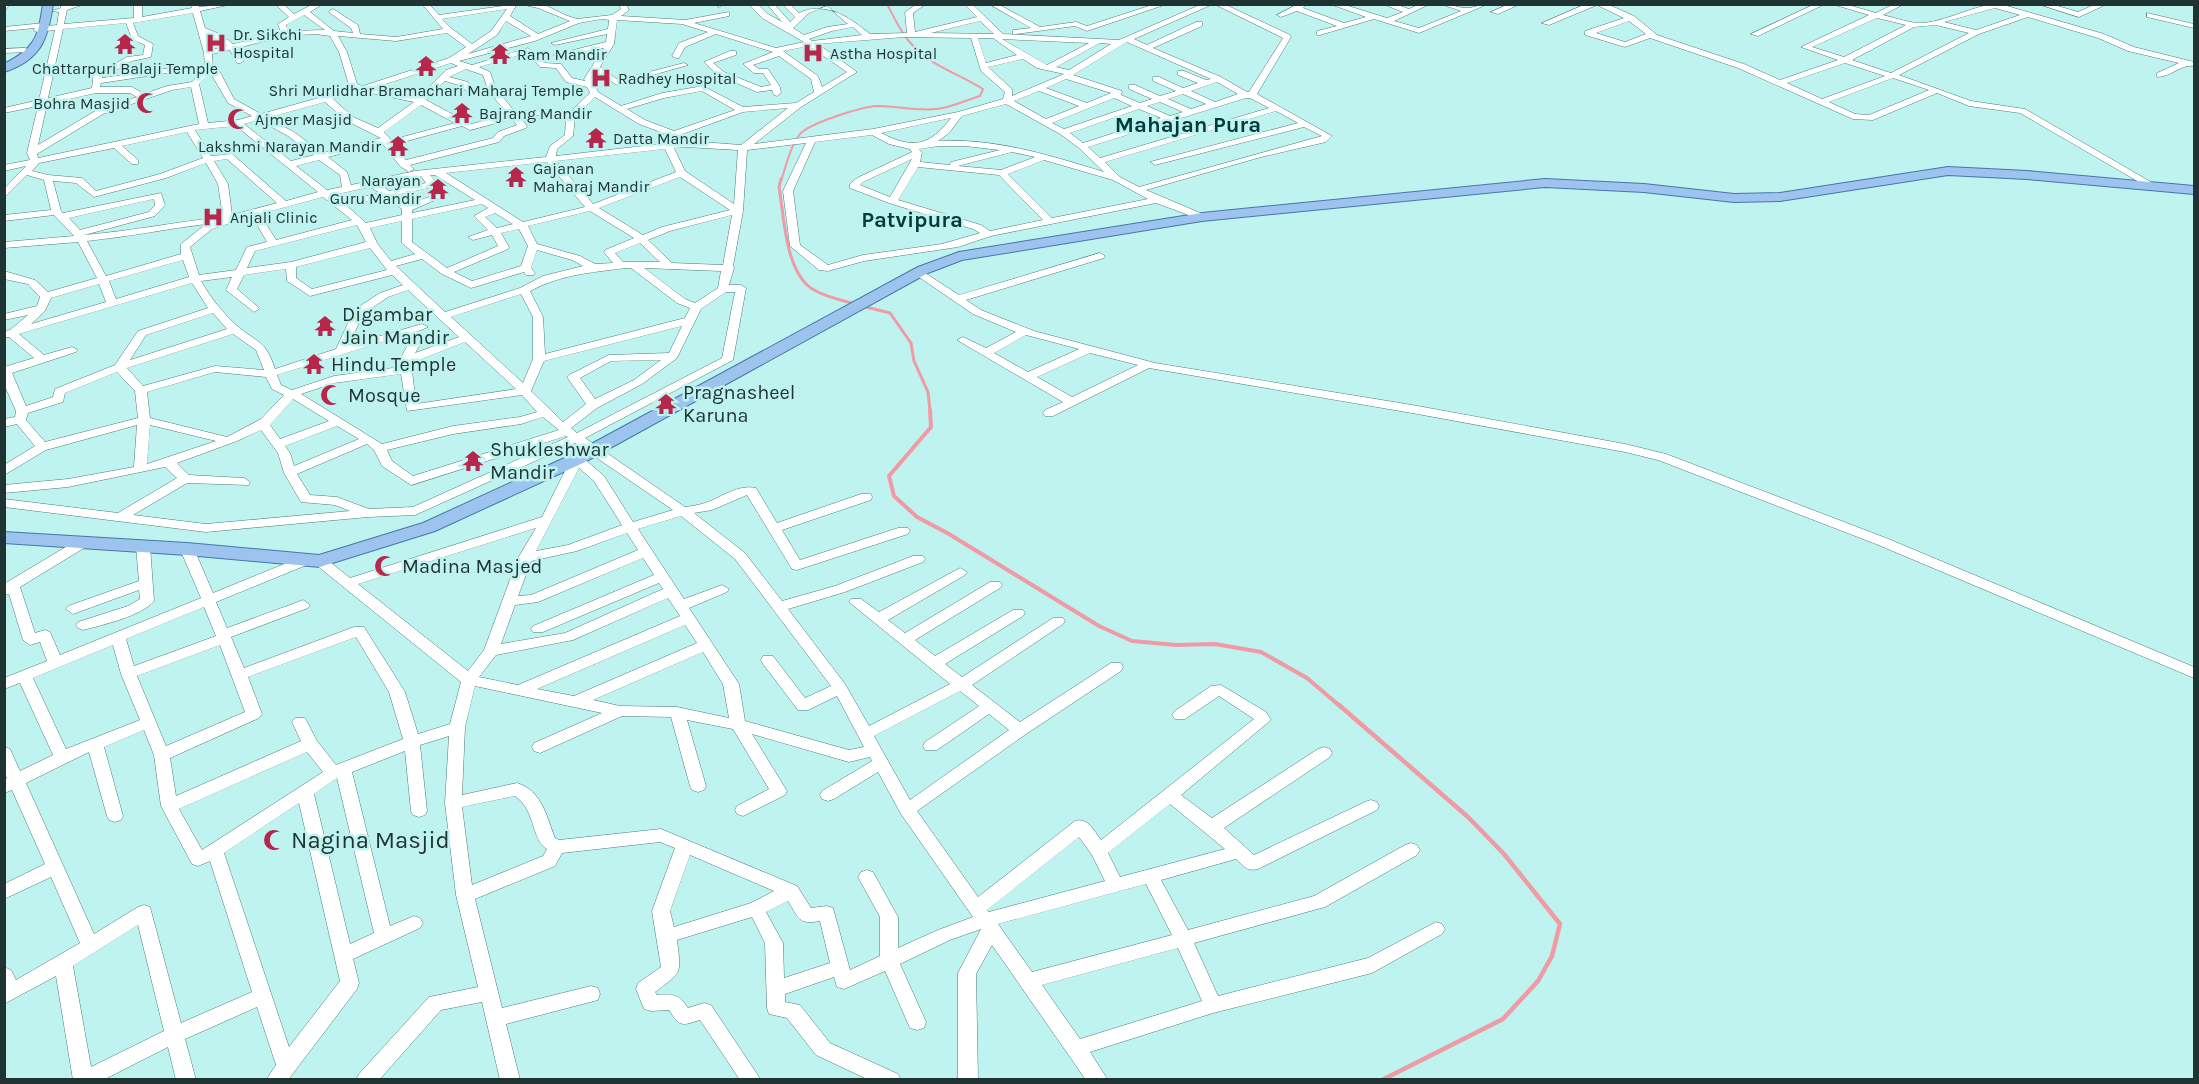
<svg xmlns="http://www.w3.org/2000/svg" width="2199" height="1084" viewBox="0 0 2199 1084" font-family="Karla,sans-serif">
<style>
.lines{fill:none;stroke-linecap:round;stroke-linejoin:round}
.stream-far3{stroke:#f09aa4;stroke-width:2}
.stream-far2{stroke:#f09aa4;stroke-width:3}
.stream-far1{stroke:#f09aa4;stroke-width:4}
.stream{stroke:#f09aa4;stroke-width:4.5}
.minor-casing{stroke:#4b7d7a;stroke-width:1}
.major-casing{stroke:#4577a6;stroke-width:2}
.minor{fill:#fff;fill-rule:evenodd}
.major{fill:#9cc4ef;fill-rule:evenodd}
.labels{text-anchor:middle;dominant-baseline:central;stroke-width:5;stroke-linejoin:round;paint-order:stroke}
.far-poi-label{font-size:16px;fill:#1e3332;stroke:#bef3f0;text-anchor:start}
.poi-label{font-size:20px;fill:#1e3332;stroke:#bef3f0;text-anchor:start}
.far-district-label{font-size:22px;font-weight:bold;fill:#023c3a;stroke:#bef3f0}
.near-poi-label{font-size:24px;fill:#1e3332;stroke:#bef3f0;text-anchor:start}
</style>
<rect width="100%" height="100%" fill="#bef3f0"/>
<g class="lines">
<path class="stream-far3" d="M781 181C786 166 790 147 800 134 810 123 861 107 877 106 897 106 916 111 936 109 951 108 966 100 980 96L983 89C961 75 934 67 915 48 902 35 895 19 887 4"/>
<g class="stream-far2">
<path d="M781 179 779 187C784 216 785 264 807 285 818 295 841 300 855 304"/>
<polyline points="862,306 890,313 911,343 914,361 928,392 930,411"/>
</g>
<polyline class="stream-far1" points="930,410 931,427 889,476 894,496 917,517 949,534 1099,626 1132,641 1176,645 1215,644 1261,652 1307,678 1341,707"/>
<polyline class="stream" points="1339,705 1468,817 1504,854 1560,924 1552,956 1538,981 1503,1019 1382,1080"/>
<defs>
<g id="minor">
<polygon points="4,4 10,4 4,12"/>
<path d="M61 4H85L67 10 64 24 134 18V4H142V17L192 8 190 4H198L199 7 233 4 200 11 205 28 222 35 233 44 281 33 278 24 289 17 275 4H283L294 14 313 4H323L310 12 334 31 353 33 351 28 330 13 329 11 333 9 358 25 360 34 396 37 443 29 422 4H429L439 15 517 4 510 16 538 34 570 21 538 8 520 4H543L565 15 577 19 612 15 621 9 619 4H626L629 10 621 16 685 20 729 12V16L694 23 776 48 804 42 762 18 749 4H757L768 14 782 22 767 4H774L790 22 795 17 782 4H790L799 13C826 0 850 18 870 34L907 33 905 12 917 4H926L913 13 915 32 977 17 964 4H972L1003 34 1119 40 1202 4H1213L1134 39 1147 45 1196 22H1202V26L1153 48 1221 77 1247 92H1249L1283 38 1214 4H1224L1290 35 1291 37 1257 94 1332 136 1326 142 1261 157 1146 190 1205 215 1207 217 1202 220 1156 203 991 236 958 247 864 261 828 271 819 270 790 246 783 191 806 143 747 150 743 211 733 266 734 268 729 285H741L746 288 733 360 585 438 685 507C692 506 699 505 705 503 721 498 737 484 756 488L777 523 861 494H871L872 497 871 500 782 530 800 560 898 528H908L910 531 908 534 797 570 792 569 747 495 712 510 694 513 745 553 782 601 835 586 913 556H923L925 559 923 562 845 592 788 609 845 684 869 726 950 684 849 602 851 599H861L879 612 960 568 967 572 965 575 888 620 905 633 990 582H1000L1002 585 1000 588 915 640 935 656 1013 610H1023L1025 613 1023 616 945 664 962 677 1053 618H1063L1065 621 1063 624 972 685 1020 722 1111 663H1121L1123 667 1121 671 1026 734 917 811 978 897 1075 821C1088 817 1094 831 1101 840L1254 719 1219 696 1185 719H1175L1172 715 1175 711 1211 686 1221 685 1266 712 1271 720 1181 795 1212 818 1318 749 1324 747 1330 749 1332 753 1330 757 1224 828 1254 855 1365 802 1371 800 1377 802 1379 806 1377 810 1258 869C1248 872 1243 866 1236 859L1161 880 1188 930 1314 896 1405 845 1411 843 1417 845 1420 850 1417 855 1325 907 1194 943 1218 996 1368 958 1436 922 1442 924 1445 929 1442 934 1372 973 1213 1013 1090 1052 1108 1080H1086L992 945 976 974 978 1080H958V973L981 929 950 940 900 964 926 1022 924 1028 917 1030 910 1028 885 971 844 989 837 987 834 977 785 994V1002L800 1005 830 1043 898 1074 901 1080H869L816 1055 787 1018 769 1014 767 1008 765 943 752 917 677 940C681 974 683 971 655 992L657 995C673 994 679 994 688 1008L704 1003 711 1005 761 1080H740L700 1020C681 1026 680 1027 669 1010L651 1011 644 1009 636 989 638 983 661 967 652 911 675 848 660 842 562 853 555 866 475 899 502 1008 591 986 598 988 600 994 598 1000 506 1024 520 1080H500L482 1002 441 1010 379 1080H356L359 1074 429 997 478 987 456 895 445 803 449 736 420 745 427 811 425 815 419 817 413 815 411 811 405 751 352 772 390 926 414 916 420 918 423 923 420 928 353 959 359 983 357 989 288 1080H266L276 1065 257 1007 185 1039 196 1080H176L168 1047 103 1080H73L56 976 4 1004V967L11 970 16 980 80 943 51 877 4 899V884L45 864 12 790 4 793V780L7 778 4 772V747L10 749 20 771 53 755 20 683 4 689V678L47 661 40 642 30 645 23 640 9 594 4 595V584L79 539H89L91 542 89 545 20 587 35 633 45 630 50 632 60 655 201 598 180 549 182 546 187 545 194 549 213 593 299 558H309L311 561 309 564 216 602 227 628 298 602 303 600 310 605 308 608 231 637 244 668 354 627H364L405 692 418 734 450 724 461 682 315 564 313 561 315 558H325L350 578 542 517 571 459 577 455 581 456 604 476 633 522 673 510 575 443 415 515 368 517 206 532 4 507V499L118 513 177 478 165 467 68 487 4 493V485L68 479 134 467 137 425 46 450 4 475V465L35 446 17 424 4 427V419L15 417 16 411 4 384V367L34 358 9 337 4 338V331L10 330 28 315 4 320V314L37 306 40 297 28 284 4 279V271L35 280 48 292 97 278 78 242 4 248V242L74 236 54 215 4 221V215L51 210 44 180 27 175 4 198V189L26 166 4 171V165L30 160 27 153 38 106 4 113V108L39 100 55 30 37 32 33 30 35 28 4 31V27L44 23 47 26 57 25 59 12 52 11 61 8ZM827 6 848 24 827 27 804 35 793 28 809 13ZM507 9 491 31 472 44 451 28 442 19ZM193 13 204 53 205 68 192 82 167 86 144 94 132 87H100L101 83 174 72 175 70 171 68 102 78 103 71 118 69 132 61 151 57 153 44 138 36 133 23ZM304 15 325 30 288 31 286 25ZM602 19 609 20 608 29 551 43 555 45 607 34 606 42 553 55 557 57 604 48 584 79 585 81 572 78 561 64 545 63 528 48 472 65 459 61 535 41 579 23ZM617 20 682 24 708 32 679 43 672 56 676 58H679L685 47 716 34 773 52 743 64 754 73H763L771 85 761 87 724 72 713 63 736 55V51H730L704 62 718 75 757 92 772 90 774 95 777 96 781 93 780 87 768 69H759L753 65 779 56 811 79 814 92 796 103 743 107 703 86 662 93 621 106 598 92 592 79 597 72 617 85 688 65 684 63 618 80 600 67 614 44ZM506 21 531 36 468 54 497 35ZM980 21 994 34 931 33ZM126 23 132 39 145 45 143 55 127 57 113 65 54 70 63 29ZM853 27 862 35 812 41 809 39 832 31ZM206 33 227 46 211 50ZM447 33 466 47 449 58 363 86 357 84 347 52 338 36 396 41ZM316 34 330 36 339 52 349 85 354 88 261 114 234 99 220 72 213 67 212 54 230 50 237 63H240L244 61 237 48 285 36ZM904 37 971 38 981 71 1005 92 1003 99 958 112 873 129 754 144 801 107 857 72 818 44ZM978 38H993L1017 55 986 63ZM1002 39 1089 43 1047 65ZM1127 42 1211 79 1206 80 1184 71H1178V75L1198 83 1183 88 1159 77H1153V81L1176 91 1160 96 1135 85H1129V89L1152 99 1140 103 1121 95 1122 91 1073 75ZM1100 43 1111 44 1069 70 1056 67ZM809 46 847 72 822 87 818 76 783 51ZM527 53 540 67 556 68 566 82 587 87 590 93 569 113 535 109 516 113 496 89 490 72 479 67ZM1023 59 1037 68 1064 74 1012 96V89L988 67ZM451 63 458 66 446 70 419 98 370 89ZM466 69 483 75 488 90 508 115 471 124 426 100 445 81 462 86 470 96H476L477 94 468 82 449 77ZM94 71 92 88 48 98 53 75ZM210 72 228 103 252 116 238 120 208 123 199 84ZM1066 79 1111 93 1087 103 1046 88ZM1217 82 1238 94 1215 102 1191 91ZM191 87 199 124 38 158 37 154 103 114 172 90ZM362 91 414 102 378 128 353 117 333 99ZM702 91 735 110 674 131 645 120 627 109 664 98ZM1039 91 1079 106 1046 119 1014 101ZM96 93H130L137 97 97 110 38 145 47 104ZM1183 94 1206 104 1191 109 1168 99ZM595 97 639 124 671 136 678 142 556 156 557 149 573 136 575 117ZM1114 98 1132 106 1064 129 1052 123ZM1246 98H1250L1269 108 1100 158 1088 147ZM325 102 347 121 381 138 322 153 294 132 267 118ZM1160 102 1183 112 1170 116 1147 106ZM1006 104 1060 134 1079 148 1104 172C1049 155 995 138 938 141L949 133 962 116ZM421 105 455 123 391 140 384 132ZM788 108 741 145 688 141 680 135 743 112ZM1139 109 1161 118 1083 143 1070 133ZM1276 111 1298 123 1150 162 1155 165 1304 127 1322 136 1139 187 1120 177 1105 162ZM535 115 566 118 565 135 550 146 546 157 415 171 351 185 347 172 328 157 382 143 400 166 409 172 414 169 410 165 499 142 504 136 526 128 527 126 520 117ZM951 118C929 147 912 149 881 133ZM512 119 517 125 498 132 493 138 406 160 392 145 462 126 470 130ZM259 120 288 136 314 155 291 161 244 124ZM236 126 318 192 286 201 232 154 211 156 195 130ZM187 132 203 158 160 174 96 191 82 178 48 175 32 171 39 163 114 148 132 164H138V160L122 146ZM872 135 889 144 910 149 912 152 857 178 850 184V188L889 203 973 229 980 233 942 244 863 255 828 265 800 245 793 191 815 142ZM939 146H965L1000 150 951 162 950 165 920 162 922 153 919 149ZM686 147 738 150 734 204 685 171 674 148ZM665 149 676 172 593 204 556 161ZM1012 152 1035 157 1001 170 958 166ZM227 159 277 203 232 215 228 184 214 161ZM912 159 890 197 860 185 863 182ZM319 160 340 175 342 187 327 190 296 166ZM1044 160 1113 180 1148 199 1052 218 1008 174ZM547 162 585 207 523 222 446 173ZM206 163 218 184 223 217C176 222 131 231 84 235L155 216 165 205 161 193 63 213 61 211 53 181 76 183 94 197 166 178ZM918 167 999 175 1043 220 990 231 981 225 898 200ZM430 175H435L475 200 412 213V210L442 197 437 184ZM421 176 426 183 389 191 380 184ZM680 177 730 210 662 227 643 235 599 208ZM370 187 380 193 341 202 333 195ZM429 188 432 196 408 204 395 195ZM323 197 352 220 276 240 260 214ZM386 197 402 209V215L366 223 347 206ZM154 199 155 205 149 212 80 230 69 218ZM482 204 488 208 474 216 488 230 468 237 473 240 492 235 498 246 447 268 412 242V219ZM590 211 634 238 605 250 604 252 613 263 595 264 580 256 537 244 528 226ZM495 213 513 224 497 228 485 217ZM732 215 723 265 672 263 648 240 670 231ZM252 216 267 242 247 247 236 270 199 275 190 247 212 229ZM402 221V243L415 254 391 261 377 243 370 228ZM206 224 181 244V254L106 276 87 241C127 237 166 229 206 224ZM357 225 366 242 291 262 247 268 255 251ZM519 229 528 246 521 266 472 281 454 272 508 249 509 247 501 233ZM640 243 660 262H623L615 253ZM370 248 387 270 312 289 296 278V267ZM537 250 572 260 583 266 543 276 520 288 445 312 396 266 422 259 442 274 471 288 524 272 526 275H534L535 273 531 268ZM183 260 189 277 116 299 109 281ZM625 268H631L677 303 690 308 685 318 545 354 543 317 530 291C563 274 589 273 625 268ZM644 268 721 271 718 288 695 303 685 299ZM286 269 287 281 310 296 392 275 403 285 380 293 354 310 336 349 275 369C265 339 257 343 236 325 222 312 211 298 201 281L232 277 226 290 254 312 259 309 258 307 237 289 244 275ZM192 283 208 308 138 331 115 365 55 389 53 397 26 406 12 373 76 352 78 350 72 347 44 355 19 334ZM99 284 106 302 31 324 45 311 51 298ZM408 290 459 337 415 353 421 343 414 333 428 327 422 324 349 345 363 314 388 297ZM726 292H735L722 358 577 433 571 428 597 408 642 384 677 358 701 309ZM521 294 533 317V359L523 383 451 317ZM213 313 227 329 130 360 146 335ZM682 326 669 353 609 355 569 375 567 377 586 404 563 422 531 391 544 361ZM233 334 256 350 264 370 215 366 143 386 127 368ZM404 335 409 343 399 361 400 367 334 376 292 390 281 385 277 375ZM465 342 516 389 416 404 411 363ZM661 360 634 380 595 399 580 378 611 361ZM117 372 135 391 138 418 45 442 26 420 28 413 63 402 65 393ZM215 372 266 377 272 389 284 395 261 419 227 437 150 418 147 392ZM401 374 407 411 522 395 537 412 520 417 453 426 382 444 301 394 334 383ZM293 399 329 421 280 439 270 425ZM543 417 559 430 413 476 392 461 387 450 453 434 521 424ZM150 425 216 441 147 464ZM337 426 359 439 294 466 290 453 285 446ZM261 430 278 453 284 473 301 502 335 505 350 511 206 524 133 515 187 483 249 485 250 482 244 478 189 475 177 463 237 441ZM566 436 568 437 413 507 369 509 337 497 310 495 297 474 367 444 374 450 382 466 411 485ZM579 468 594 481 622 525 568 545 536 551ZM681 516 735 559 831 686 805 698 773 656H763L761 660 763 664 798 710H808L837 696 864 747 849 750 745 721 739 684 689 608 727 592 729 589 722 585 684 599 638 529ZM536 528 518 558 484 650 468 671 358 584ZM627 533 638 550 531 595 518 596 531 561 577 551ZM643 558 654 575 533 626 531 629 533 632H543L659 583 663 589 565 633 501 644 515 605 538 602ZM668 598 680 616 518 685 479 677 496 655 573 640ZM204 607 216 636 134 666 126 639ZM685 625 697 643 574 696 537 689ZM356 637 389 692 403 739 336 765 317 741 305 718H295L292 722 301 741 176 796 170 758 259 718 262 714 248 677ZM113 645 121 674 140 720 66 749 33 678ZM220 645 245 712 166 746 137 676ZM703 652 723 684 729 718 677 707 620 706 593 700ZM475 686 602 713 534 743 532 747 534 751 540 753 622 716 671 717 690 786 692 790 698 792 704 790 706 786 687 720 733 729 769 789 737 806 735 810 737 814 743 816 785 795 787 791 752 734 849 762 870 757 872 761 822 791 820 795 822 799 828 801 834 799 878 772 901 814 973 917 938 930 898 948V917L873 872 867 870 861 872 858 877 880 917V956L850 970 833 908 827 906 811 908 797 886 661 829 559 840 555 838C546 815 542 791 517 783L462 795 465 727ZM960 691 979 706 925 742 923 746 925 750H937L989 714 1009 730 910 800 874 736ZM144 730 154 755 161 806 192 864 198 866 210 861 252 992 181 1023 150 907 144 905 138 907 94 934 26 783 89 752 107 816 109 820 115 822 121 820 123 816 104 747ZM307 752 323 772 202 850 179 809ZM337 778 374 933 350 944 314 794ZM515 796C536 810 531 840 547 849L543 856 472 885 462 807ZM299 803 340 981 289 1047 224 853ZM1170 804 1225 849 1120 877 1108 853ZM1079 837 1092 855 1105 881 989 912 987 910ZM690 855 774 891 751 903 674 927 670 911ZM1146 884 1172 935 1032 972 998 924ZM788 901C799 918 798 925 820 921L830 963 784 978 783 943 766 912ZM138 925 164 1031 91 1067 73 966ZM1178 948 1202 1001 1080 1039 1042 985Z"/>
<polygon points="716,4 724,4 719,7"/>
<polygon points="989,4 998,4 1040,27 1076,22 1087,26 1155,4 1167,4 1087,31 1075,26 1016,34 1013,34 1013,30 1031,28"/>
<path d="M1298 4H1306L1303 8 1344 23 1366 17 1330 4H1342L1387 18 1403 12 1383 4H1395L1409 9 1420 4H1430L1394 21 1419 28 1461 11 1441 4C1450 4 1459 8 1467 8 1474 8 1481 4 1488 4L1419 33 1374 19 1320 35H1317V31L1337 26 1297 11 1281 17 1277 15Z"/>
<polygon points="1509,4 1520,4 1498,14 1491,12"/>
<path d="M1586 4H1607L1634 16 1657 35 1744 64 1780 80 1838 60 1801 47 1869 15 1832 4H1845L1876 13 1894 4H1904L1883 15C1896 18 1911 24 1924 23 1950 20 1976 4 2000 4L2104 34 2134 47 2194 62V66C2181 64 2171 77 2157 77V73L2179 63 2128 51 2098 38 2028 17 1979 34 1899 75 1971 101 2025 109 2156 185 2158 187 2153 190 2020 113 1969 106 1937 93 1873 120 1853 119 1738 68 1650 38 1625 47 1585 35V31L1624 18 1597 5 1549 25 1542 23ZM1995 8 2020 15 1976 30 1944 22ZM1877 18 1906 25 1844 57 1812 47ZM1629 21 1646 34 1625 42 1596 33ZM1936 25 1969 33 1891 73 1852 60 1914 27ZM1845 63 1885 76 1822 99 1787 83ZM1893 78 1929 90 1869 115 1855 114 1829 102Z"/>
<polygon points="1815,4 1825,4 1758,36 1751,34"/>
<polygon points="2038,4 2051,4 2078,12 2096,4 2103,6 2079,17"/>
<polygon points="2147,13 2194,24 2194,28 2147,17"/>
<polygon points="25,48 29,50 28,52 4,53 4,49"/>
<path d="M1100 253 1105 256 1104 258 966 300 981 310 1034 331 1155 363 1412 405 1625 444 1666 454 1886 538 2194 667V678L1876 544 1658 460 1625 452 1412 413 1149 368 1053 416H1045L1043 413 1045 410 1063 402 957 340 963 337 986 348 1016 332 973 314 913 273 918 270 922 271 959 295ZM1026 335 1079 349 1028 372 994 353ZM1090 353 1138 365 1072 397 1037 377Z"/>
<path d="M143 542 150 546 154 601C142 616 102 625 83 630L78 628 76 625 78 622 128 606 140 599 139 590 73 614 66 609 68 606 139 581 136 546Z"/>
</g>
<g id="major">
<path d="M43 4H53C48 39 41 60 4 72V64C35 48 38 38 43 4Z"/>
<polygon points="1948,167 2027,171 2194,186 2194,194 2027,179 1948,175 1780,201 1734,202 1644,192 1545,187 1202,221 962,260 928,273 583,463 435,531 326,565 320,567 187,555 4,543 4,532 187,543 319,555 423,523 571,455 918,267 959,252 1202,213 1545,179 1644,184 1734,194 1780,193"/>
</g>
</defs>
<use href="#minor" class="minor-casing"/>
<use href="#major" class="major-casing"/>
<use href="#minor" class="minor"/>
<use href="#major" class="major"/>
</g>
<defs>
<symbol id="hospital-bare" viewBox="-9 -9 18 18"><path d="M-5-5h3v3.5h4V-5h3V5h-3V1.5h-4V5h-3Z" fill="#b7264b" stroke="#bef3f0" stroke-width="2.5" paint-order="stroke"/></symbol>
<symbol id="temple-bare" viewBox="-9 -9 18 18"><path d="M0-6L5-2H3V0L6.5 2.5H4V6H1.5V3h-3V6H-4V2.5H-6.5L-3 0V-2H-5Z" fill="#b7264b" stroke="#bef3f0" stroke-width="2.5" paint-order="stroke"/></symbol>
<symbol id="mosque-bare" viewBox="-9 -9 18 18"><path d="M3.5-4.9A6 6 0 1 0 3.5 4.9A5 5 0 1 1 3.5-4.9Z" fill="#b7264b" stroke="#bef3f0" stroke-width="2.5" paint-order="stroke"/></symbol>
</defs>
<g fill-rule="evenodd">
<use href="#hospital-bare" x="201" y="28" width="30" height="30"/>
<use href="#temple-bare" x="110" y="29" width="30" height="30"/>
<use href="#hospital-bare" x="798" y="38" width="30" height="30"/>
<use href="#temple-bare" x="485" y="39" width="30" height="30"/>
<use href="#temple-bare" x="411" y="51" width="30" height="30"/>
<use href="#hospital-bare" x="586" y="63" width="30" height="30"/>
<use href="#mosque-bare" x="132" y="88" width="30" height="30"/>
<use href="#temple-bare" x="447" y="98" width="30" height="30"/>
<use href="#mosque-bare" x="223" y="104" width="30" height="30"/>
<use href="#temple-bare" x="581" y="123" width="30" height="30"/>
<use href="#temple-bare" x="383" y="131" width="30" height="30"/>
<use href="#temple-bare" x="501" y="162" width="30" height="30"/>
<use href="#temple-bare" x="423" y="174" width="30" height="30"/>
<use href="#hospital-bare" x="198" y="202" width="30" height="30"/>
<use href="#temple-bare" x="310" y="311" width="30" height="30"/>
<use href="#temple-bare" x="299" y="349" width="30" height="30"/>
<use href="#mosque-bare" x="316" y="380" width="30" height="30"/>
<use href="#temple-bare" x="651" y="389" width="30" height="30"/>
<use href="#temple-bare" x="458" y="446" width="30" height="30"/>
<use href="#mosque-bare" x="370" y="551" width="30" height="30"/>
<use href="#mosque-bare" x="259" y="825" width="30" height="30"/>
</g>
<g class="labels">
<g class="far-poi-label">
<text x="233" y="34">Dr. Sikchi<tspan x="233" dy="18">Hospital</tspan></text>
<text x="830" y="53">Astha Hospital</text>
<text x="517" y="54">Ram Mandir</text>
<text x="125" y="68" text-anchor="middle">Chattarpuri Balaji Temple</text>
<text x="618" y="78">Radhey Hospital</text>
<text x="426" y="90" text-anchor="middle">Shri Murlidhar Bramachari Maharaj Temple</text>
<text x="130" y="103" text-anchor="end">Bohra Masjid</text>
<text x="479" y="113">Bajrang Mandir</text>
<text x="255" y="119">Ajmer Masjid</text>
<text x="613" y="138">Datta Mandir</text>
<text x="381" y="146" text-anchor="end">Lakshmi Narayan Mandir</text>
<text x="533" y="168">Gajanan<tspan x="533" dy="18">Maharaj Mandir</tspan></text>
<text x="421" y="180" text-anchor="end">Narayan<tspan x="421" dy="18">Guru Mandir</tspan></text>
<text x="230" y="217">Anjali Clinic</text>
</g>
<g class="poi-label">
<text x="342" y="314">Digambar<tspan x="342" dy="23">Jain Mandir</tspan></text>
<text x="331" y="364">Hindu Temple</text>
<text x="683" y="392">Pragnasheel<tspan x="683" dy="23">Karuna</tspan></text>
<text x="348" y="395">Mosque</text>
<text x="490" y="449">Shukleshwar<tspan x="490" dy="23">Mandir</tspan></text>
<text x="402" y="566">Madina Masjed</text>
</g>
<g class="far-district-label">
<text x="1188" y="125">Mahajan Pura</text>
<text x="912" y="220">Patvipura</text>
</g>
<g class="near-poi-label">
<text x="291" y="840">Nagina Masjid</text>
</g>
</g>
<rect width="2199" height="1084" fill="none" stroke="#1e3332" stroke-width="12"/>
</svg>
